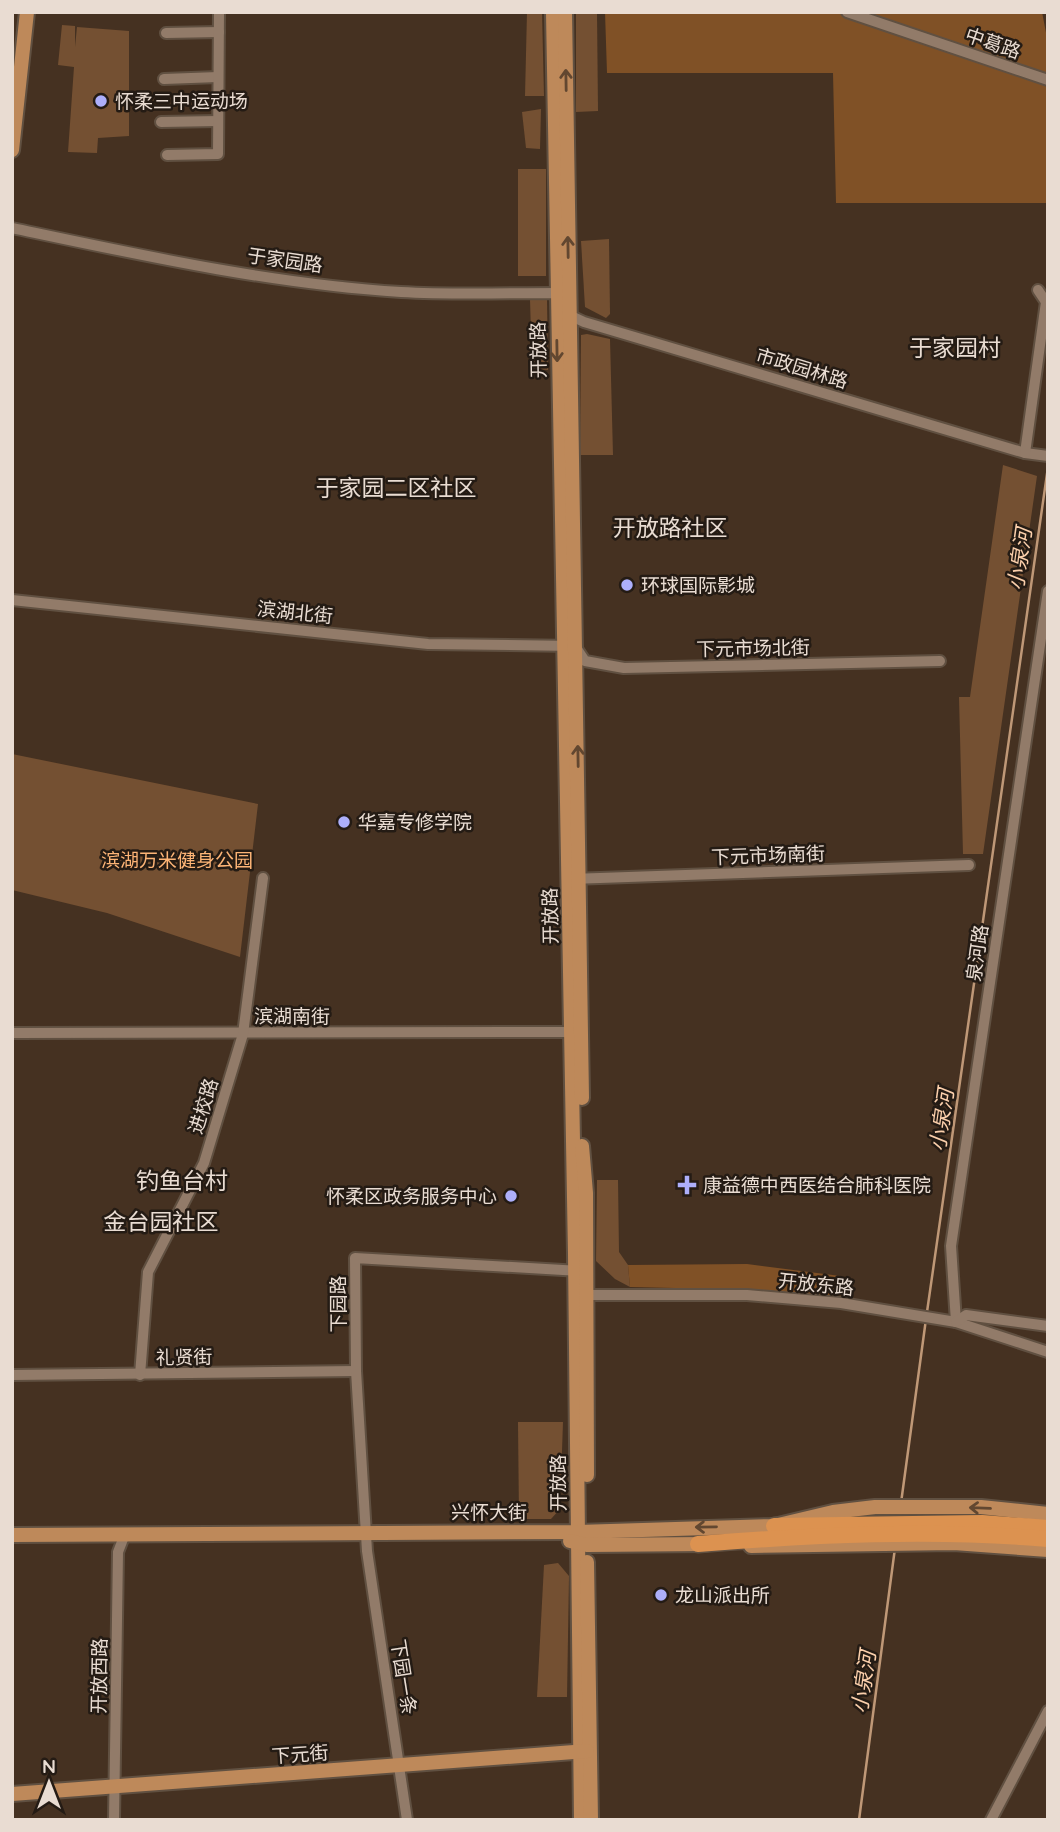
<svg xmlns="http://www.w3.org/2000/svg" width="1060" height="1832" viewBox="0 0 1060 1832" font-family="Quicksand,'Noto Sans SC',sans-serif">
<style>
.green{fill:#745032}
.forest{fill:#805126}
.lines{fill:none;stroke-linecap:round;stroke-linejoin:round}
.stream{stroke:#bf9877;stroke-width:2.5}
.minor-casing{stroke:#605041;stroke-width:14}
.major-casing{stroke:#605041;stroke-width:18}
.highway-casing{stroke:#605041;stroke-width:19}
.minor{stroke:#927b69;stroke-width:10}
.major{stroke:#be895a;stroke-width:14}
.highway{stroke:#dc9250;stroke-width:16}
.oneway{stroke:#624730}
.poi-dot{fill:#adaffb;stroke:#241b14;stroke-width:2.5}
.labels{text-anchor:middle;dominant-baseline:central;stroke-width:5;stroke-linejoin:round;paint-order:stroke}
.street-label{font-size:19px;fill:#e9dcd2;stroke:#241b14}
.poi-label{font-size:19px;fill:#e9dcd2;stroke:#241b14;text-anchor:start}
.park-label{font-size:19px;fill:#fcb476;stroke:#241b14}
.water-label{font-size:21px;font-style:italic;fill:#fbcfab;stroke:#241b14}
.quarter-label{font-size:23px;fill:#e9dcd2;stroke:#241b14}
</style>
<rect width="100%" height="100%" fill="#453121"/>
<g class="green">
<polygon points="527,12 542,12 544,96 525,96"/>
<polygon points="576,12 597,12 598,111 576,112"/>
<polygon points="62,25 75,26 75,47 77,27 129,31 129,136 98,138 97,153 68,152 74,67 58,65"/>
<polygon points="541,109 540,149 526,148 522,112"/>
<rect x="518" y="169" width="28" height="107"/>
<polygon points="609,239 610,314 606,318 585,307 581,241"/>
<polygon points="530,299 547,299 548,370 532,369"/>
<polygon points="587,334 610,339 613,455 580,455 581,335"/>
<polygon points="1003,465 1037,476 983,854 963,854 959,697 970,697"/>
<polygon points="12,754 258,804 240,957 107,913 12,890"/>
<polygon points="597,1180 618,1180 619,1252 628,1265 630,1287 615,1279 596,1261"/>
<polygon points="518,1422 563,1422 560,1509 551,1519 519,1519"/>
<polygon points="558,1563 569,1576 567,1697 537,1697 544,1565"/>
</g>
<g class="forest">
<polygon points="605,12 1042,12 1048,43 1048,203 836,203 833,73 607,73"/>
<polygon points="747,1264 848,1277 846,1298 764,1290 630,1287 628,1265"/>
</g>
<g class="lines">
<g class="stream">
<polyline points="927,1312 1048,467"/>
<polyline points="901,1503 926,1319"/>
<polyline points="859,1820 895,1548"/>
</g>
<defs>
<g id="minor">
<polyline points="847,12 1048,80"/>
<polyline points="166,33 219,32"/>
<polyline points="164,79 218,77"/>
<polyline points="161,122 218,121"/>
<polyline points="167,155 218,154 219,12"/>
<path d="M12 228C140 255 271 284 401 292 453 295 505 293 556 293L569 315 584 322 1025 453 1048 456"/>
<polyline points="1025,453 1046,302 1038,290"/>
<polyline points="12,600 428,644 575,646 585,661 624,668 940,661"/>
<polyline points="571,879 969,865"/>
<polyline points="12,1033 571,1032"/>
<polyline points="581,1295 747,1295 841,1303 956,1322 1048,1352"/>
<polyline points="956,1322 951,1246 1048,591"/>
<polyline points="956,1322 966,1315 1048,1326"/>
<polyline points="12,1375 356,1371"/>
<polyline points="140,1375 148,1272 204,1163 243,1034 263,878"/>
<polyline points="114,1820 118,1552 125,1534"/>
<polyline points="407,1820 367,1551 356,1371 355,1258 580,1271"/>
<polyline points="991,1820 1048,1711"/>
</g>
<g id="major">
<polyline points="553,12 575,1254 581,1820"/>
<polyline points="565,12 582,1098"/>
<polyline points="12,150 27,12"/>
<polyline points="582,1146 586,1193 587,1475"/>
<polyline points="12,1535 578,1532 774,1526 833,1512 875,1507 981,1507 1048,1514"/>
<polyline points="570,1541 587,1545 706,1544"/>
<polyline points="751,1546 954,1543 1048,1550"/>
<polyline points="587,1562 591,1820"/>
<polyline points="12,1794 587,1751"/>
</g>
<g id="highway">
<polyline points="774,1526 982,1523 1048,1528"/>
<path d="M698 1544C814 1535 932 1529 1048 1539"/>
</g>
</defs>
<use href="#minor" class="minor-casing"/>
<use href="#major" class="major-casing"/>
<use href="#highway" class="highway-casing"/>
<use href="#minor" class="minor"/>
<use href="#major" class="major"/>
<use href="#highway" class="highway"/>
</g>
<defs><path id="oneway-shaft" d="M-6 0H5M1.5-3L5.5 0L1.5 3" fill="none" stroke-width="1.6" stroke-linecap="round" stroke-linejoin="round" transform="scale(1.75)"/></defs>
<g class="oneway">
<use href="#oneway-shaft" transform="translate(566 80) rotate(-91)"/>
<use href="#oneway-shaft" transform="translate(568 247) rotate(-91)"/>
<use href="#oneway-shaft" transform="translate(557 351) rotate(89)"/>
<use href="#oneway-shaft" transform="translate(578 756) rotate(-91)"/>
<use href="#oneway-shaft" transform="translate(980 1508) rotate(-178)"/>
<use href="#oneway-shaft" transform="translate(706 1527) rotate(179)"/>
</g>
<g class="poi-dot">
<circle cx="101" cy="101" r="7"/>
<circle cx="627" cy="585" r="7"/>
<circle cx="344" cy="822" r="7"/>
<path d="M683.5 1174.5h7v7h7v7h-7v7h-7v-7h-7v-7h7z"/>
<circle cx="511" cy="1196" r="7"/>
<circle cx="661" cy="1595" r="7"/>
</g>
<g class="labels">
<g class="street-label">
<text transform="translate(993 43) rotate(19)">中葛路</text>
<text transform="translate(285 260) rotate(8)">于家园路</text>
<text transform="translate(538 350) rotate(-91)">开放路</text>
<text transform="translate(802 368) rotate(17)">市政园林路</text>
<text transform="translate(295 612) rotate(6)">滨湖北街</text>
<text transform="translate(753 648) rotate(-1)">下元市场北街</text>
<text transform="translate(768 855) rotate(-2)">下元市场南街</text>
<text transform="translate(550 916) rotate(-91)">开放路</text>
<text transform="translate(977 953) rotate(-82)">泉河路</text>
<text x="292" y="1016">滨湖南街</text>
<text transform="translate(203 1106) rotate(-73)">进校路</text>
<text transform="translate(816 1284) rotate(6)">开放东路</text>
<text transform="translate(338 1304) rotate(-90)">下园路</text>
<text transform="translate(184 1357) rotate(-1)">礼贤街</text>
<text transform="translate(558 1483) rotate(-90)">开放路</text>
<text x="489" y="1512">兴怀大街</text>
<text transform="translate(99 1676) rotate(-89)">开放西路</text>
<text transform="translate(404 1677) rotate(81)">下园一条</text>
<text transform="translate(300 1754) rotate(-4)">下元街</text>
</g>
<g class="poi-label">
<text x="115" y="101">怀柔三中运动场</text>
<text x="641" y="585">环球国际影城</text>
<text x="358" y="822">华嘉专修学院</text>
<text x="703" y="1185">康益德中西医结合肺科医院</text>
<text x="497" y="1196" text-anchor="end">怀柔区政务服务中心</text>
<text x="675" y="1595">龙山派出所</text>
</g>
<g class="park-label">
<text x="177" y="860">滨湖万米健身公园</text>
</g>
<g class="water-label">
<text transform="translate(1019 559) rotate(-82)">小泉河</text>
<text transform="translate(941 1120) rotate(-82)">小泉河</text>
<text transform="translate(863 1682) rotate(-82)">小泉河</text>
</g>
<g class="quarter-label">
<text x="955" y="347">于家园村</text>
<text x="396" y="487">于家园二区社区</text>
<text x="670" y="527">开放路社区</text>
<text x="182" y="1180">钓鱼台村</text>
<text x="161" y="1221">金台园社区</text>
</g>
</g>
<rect width="1060" height="1832" fill="none" stroke="#e9dcd2" stroke-width="28"/>
<g transform="translate(49 1783)" stroke="#241b14" stroke-width="5" paint-order="stroke">
<path d="M0-5L12 26L0 18L-12 26Z" fill="#e9dcd2"/>
<text y="-10" font-size="19" font-weight="bold" text-anchor="middle" fill="#e9dcd2">N</text>
</g>
</svg>
